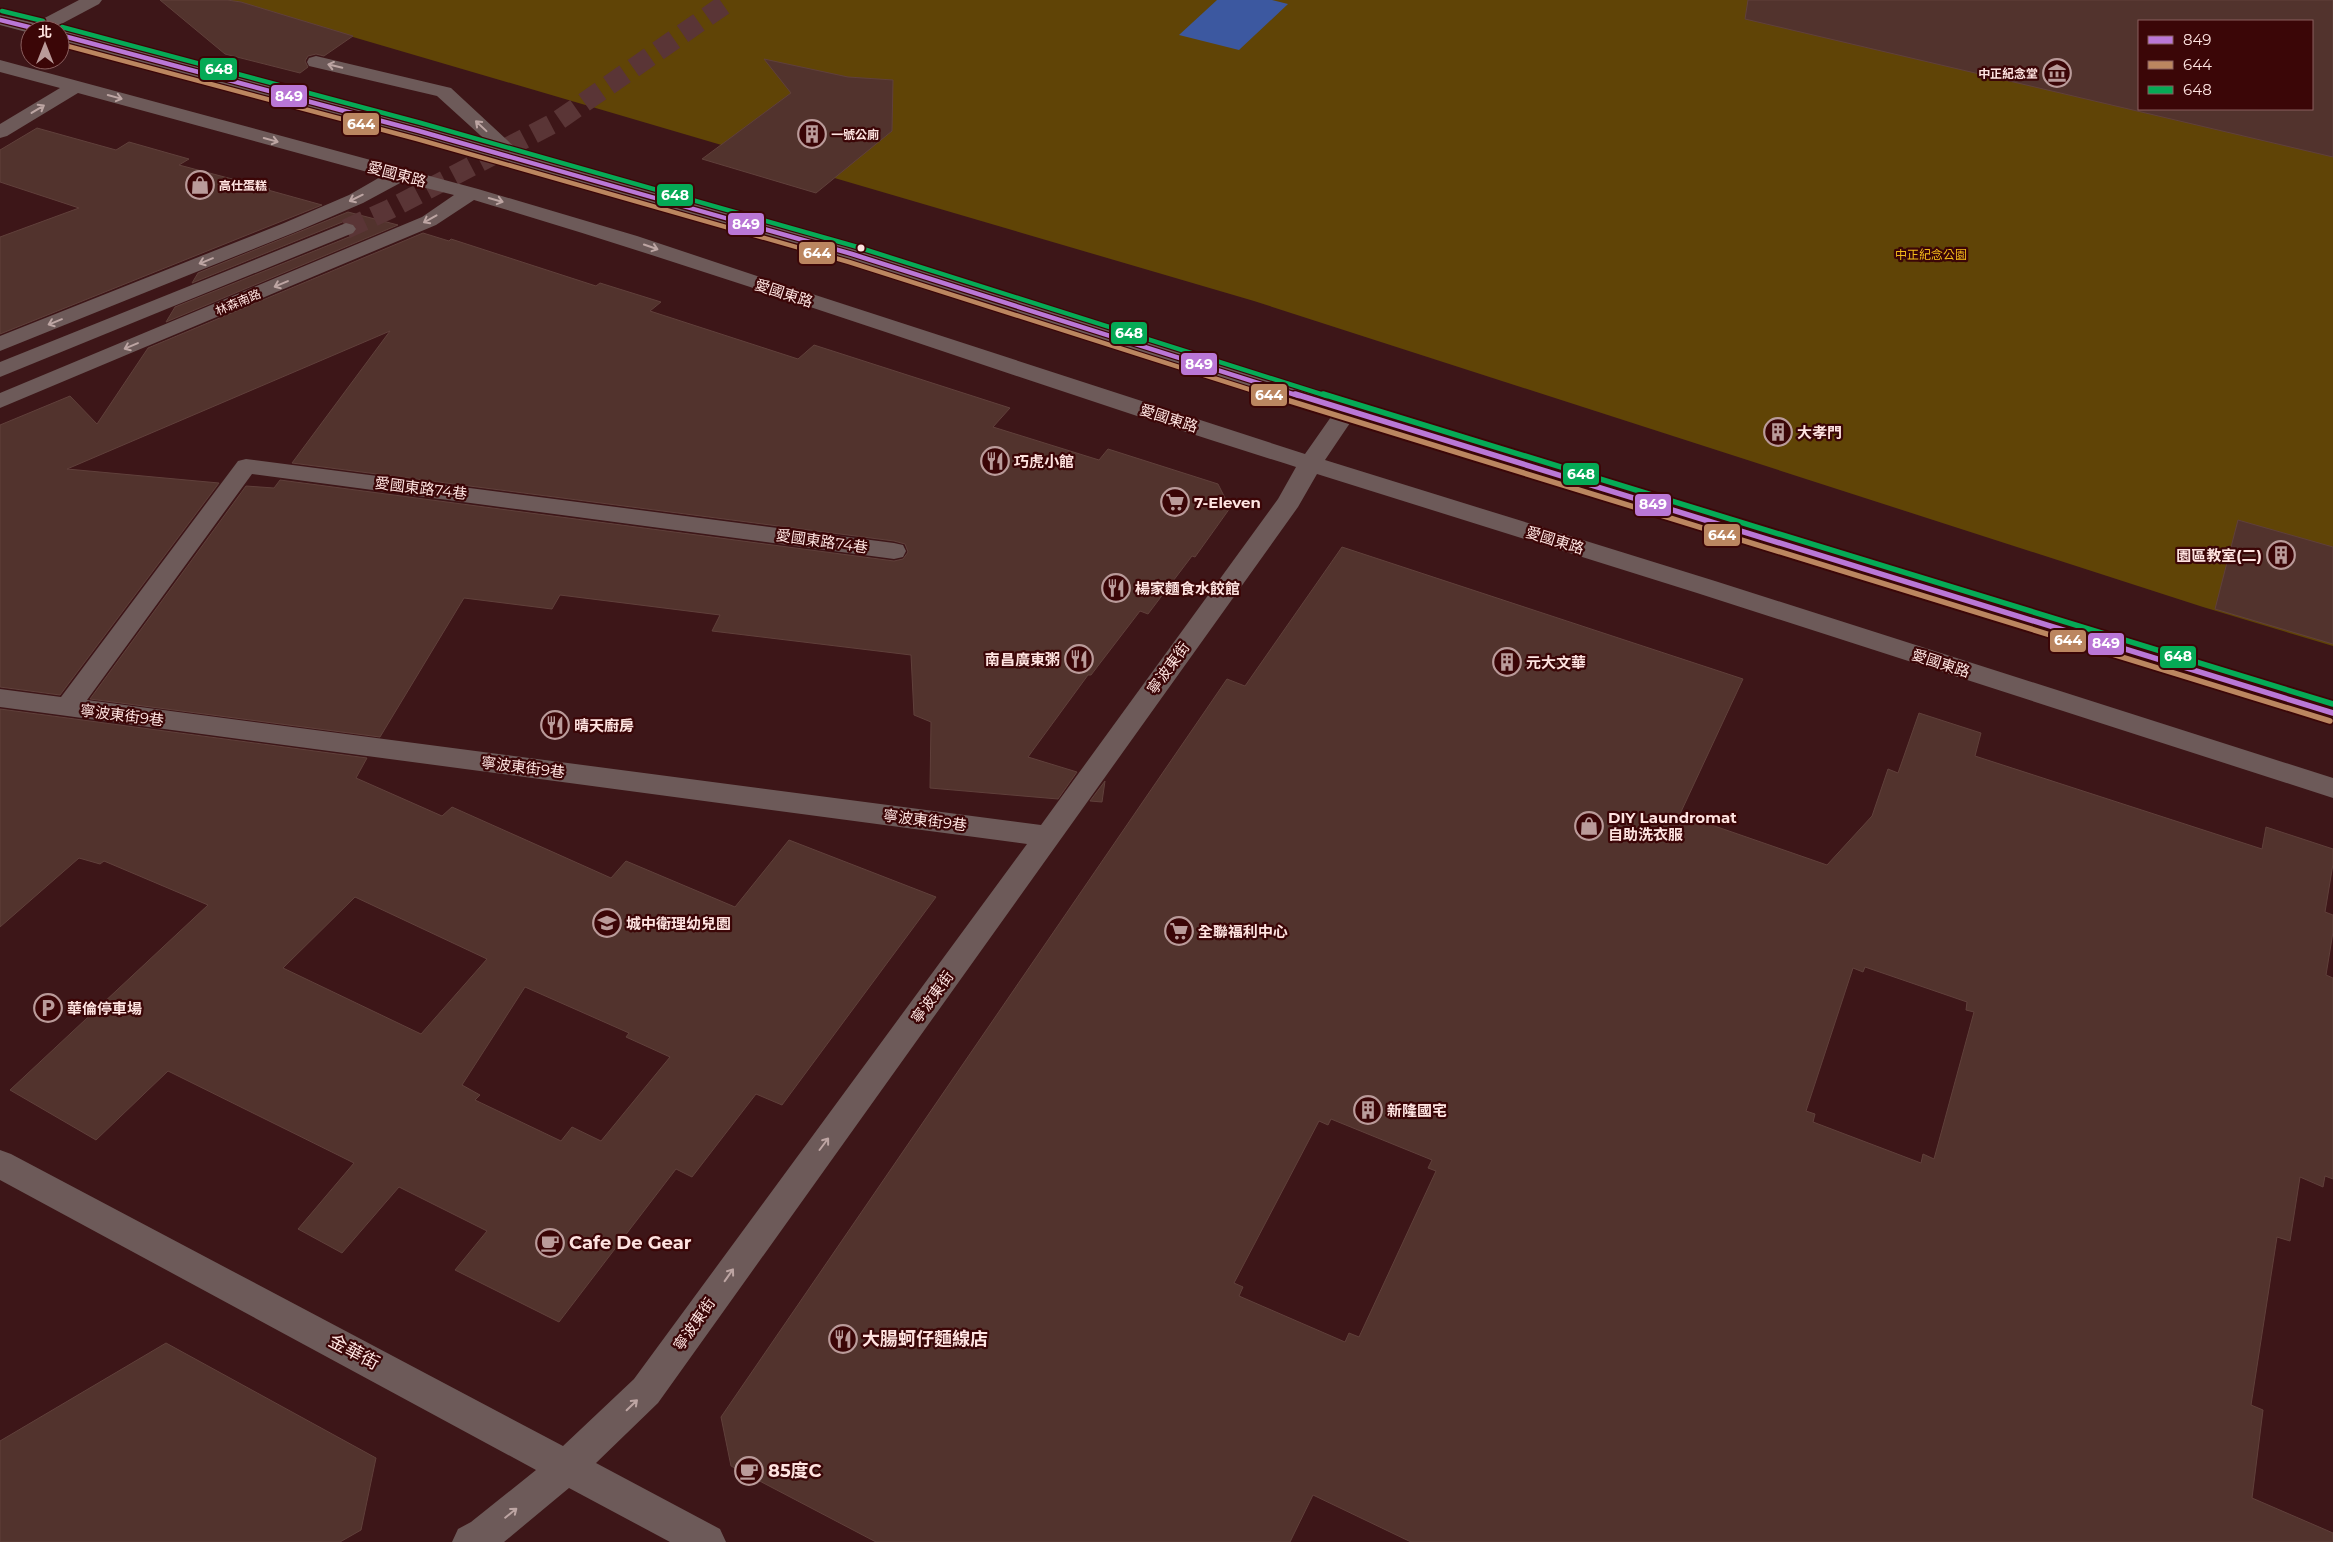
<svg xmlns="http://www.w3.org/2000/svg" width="2333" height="1542" viewBox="0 0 2333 1542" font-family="Montserrat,'Noto Sans TC',sans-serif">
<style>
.green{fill:#604406;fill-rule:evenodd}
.water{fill:#3c58a0}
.building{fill:#52332d;stroke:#60403b;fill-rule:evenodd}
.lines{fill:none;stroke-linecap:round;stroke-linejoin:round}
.minor-tunnel{stroke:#5a3536;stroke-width:20;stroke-dasharray:20 10;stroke-linecap:butt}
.minor{fill:#6d5a59;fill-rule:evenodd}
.bus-1-far1-casing{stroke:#3b0607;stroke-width:7}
.bus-1-casing{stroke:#3b0607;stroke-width:9}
.bus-2-far1-casing{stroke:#3b0607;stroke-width:7}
.bus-2-casing{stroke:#3b0607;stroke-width:9}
.bus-3-far1-casing{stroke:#3b0607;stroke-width:7}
.bus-3-casing{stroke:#3b0607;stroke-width:9}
.bus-1-far1{stroke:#ba77d6;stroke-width:4.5}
.bus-1{stroke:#ba77d6;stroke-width:5.5}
.bus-2-far1{stroke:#bb8660;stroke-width:4.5}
.bus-2{stroke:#bb8660;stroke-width:5.5}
.bus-3-far1{stroke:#06aa56;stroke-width:4.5}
.bus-3{stroke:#06aa56;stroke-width:5.5}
.oneway{stroke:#bda5a3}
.bus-dot{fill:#fee3e0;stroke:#3b0607;stroke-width:2}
.labels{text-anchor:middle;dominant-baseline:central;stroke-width:4.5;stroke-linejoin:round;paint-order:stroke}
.far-poi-label{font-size:12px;font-weight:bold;fill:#fee3e0;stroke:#3b0607;text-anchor:start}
.far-park-label{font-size:12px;fill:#f4ba19;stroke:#3b0607}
.far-street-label{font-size:12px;fill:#fee3e0;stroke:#3b0607}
.street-label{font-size:15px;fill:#fee3e0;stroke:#3b0607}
.poi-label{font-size:15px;font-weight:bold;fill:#fee3e0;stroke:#3b0607;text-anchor:start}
.near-poi-label{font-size:18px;font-weight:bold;fill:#fee3e0;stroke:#3b0607;text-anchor:start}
.near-street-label{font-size:18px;fill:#fee3e0;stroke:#3b0607}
.line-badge{stroke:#3b0607;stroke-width:2}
.badge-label{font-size:14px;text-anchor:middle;font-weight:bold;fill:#fff}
</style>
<rect width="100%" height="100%" fill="#3d1618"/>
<path class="green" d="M227 0H2333V646L2203 607 1254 301ZM2139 21H2312V109H2139Z"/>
<polygon class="water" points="1217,0 1272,0 1288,4 1239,50 1179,35"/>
<g class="building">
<polygon points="160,0 227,0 241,2 353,36 324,56 316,54 308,56 305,61 308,67 300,73 225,54"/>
<path d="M1748 0H2333V157L1745 19ZM2139 21H2312V109H2139Z"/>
<polygon points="764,59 848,77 893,80 892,131 816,193 702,159 791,93"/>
<polygon points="37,128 116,150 129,142 189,159 179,165 270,189 268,190 322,205 0,334 0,237 79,208 0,182 0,150"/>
<polygon points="348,212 398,225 166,322 175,307 354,235 358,229 354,223 345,221 192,283 198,273"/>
<polygon points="423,233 449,241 451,239 596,286 600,283 661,302 650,311 798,359 814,345 1010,408 993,427 1099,460 1108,449 1218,484 1230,508 1195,557 1192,556 1148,614 1140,611 1091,675 1088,675 1028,757 1077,772 1058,799 930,788 931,722 914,715 911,655 712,631 720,615 560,595 552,609 464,598 380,737 90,699 246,486 274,488 280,480 894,561 903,559 908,552 905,544 894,541 292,463 390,331 67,469 219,483 60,695 0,687 0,425 70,396 97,424 148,348"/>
<polygon points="2238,520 2333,547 2333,644 2215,609"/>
<path d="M1342 547 1743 679 1680 814 1827 865 1872 816 1888 769 1898 773 1919 713 1981 733 1975 756 2262 849 2266 827 2333 849V864L2325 912 2333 915V932L2326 975 2333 978V1179L2325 1176 2323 1187 2300 1177 2290 1241 2277 1237 2251 1405 2263 1410 2252 1498 2333 1533V1542H1411L1313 1495 1290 1542H876L731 1466 721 1417 1227 679 1245 686ZM1865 967 1967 1002 1966 1010 1974 1012 1934 1159 1923 1154 1921 1163 1813 1122 1815 1114 1806 1111 1853 968 1863 972ZM1331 1119 1432 1160 1428 1168 1436 1171 1359 1337 1349 1333 1345 1342 1239 1296 1243 1287 1234 1283 1319 1121 1328 1125Z"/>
<path d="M0 709 367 758 356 778 442 816 452 807 611 878 626 861 735 907 789 840 936 897 782 1105 756 1094 692 1177 676 1169 559 1322 455 1270 487 1231 399 1187 342 1253 298 1229 354 1163 168 1071 96 1140 10 1090 208 905 104 861 100 864 79 858 0 927ZM355 897 487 959 421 1034 283 968ZM525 987 629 1033 626 1037 670 1057 601 1141 572 1127 561 1141 475 1100 480 1095 462 1085Z"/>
<polygon points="1105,781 1102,802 1090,801"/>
<polygon points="166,1343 376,1458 361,1530 340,1542 0,1542 0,1441"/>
</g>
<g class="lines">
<polyline class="minor-tunnel" points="346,229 390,209 556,122 731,0"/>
<g class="minor">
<polygon points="79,0 102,0 99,4 50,30 30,30 30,33 0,25 0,15 35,23"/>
<path d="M58 30 66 31 491 145 437 96 309 66 307 62 309 58 316 56 451 88 522 154 859 250 1355 406 2333 703V723L1352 420 1325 460 1715 581 2333 778V798L1697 593 1317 474 1298 507 658 1403 596 1463 720 1529 726 1542H670L569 1488 504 1542H452L458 1529 471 1522 536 1470 0 1180V1150L11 1154 563 1446 634 1379 1027 844 0 707V689L61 697 238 461 246 459 894 543 903 545 906 551 903 557 894 559 252 474 87 700 1041 825 1278 499 1296 467C1021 381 750 282 474 200L436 225 0 408V393L422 217 454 195 402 182 363 203 298 231 0 351V336L284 223 349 195 382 176 78 93 7 136 0 138V124L60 88 0 72V60L478 189 637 236 763 278 1305 454 1333 414 845 258 412 135 60 41V30Z"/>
<polygon points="346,223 353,225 356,229 353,233 0,377 0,362"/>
</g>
<defs>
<g id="bus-1-far1">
<polyline points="0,20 41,30"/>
<polyline points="60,35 419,131 852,254 1299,396"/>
</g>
<polyline id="bus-1" points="1295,394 2333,713"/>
<polyline id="bus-2-far1" points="60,44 417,139 849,262 1270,396"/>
<polyline id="bus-2" points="1267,394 2330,721"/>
<g id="bus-3-far1">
<polyline points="2,11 43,21"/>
<polyline points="62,27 421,123 854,246 1327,396"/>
</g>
<polyline id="bus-3" points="1323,394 2333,704"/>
</defs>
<use href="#bus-1-far1" class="bus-1-far1-casing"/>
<use href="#bus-1" class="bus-1-casing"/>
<use href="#bus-2-far1" class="bus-2-far1-casing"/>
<use href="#bus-2" class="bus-2-casing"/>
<use href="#bus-3-far1" class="bus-3-far1-casing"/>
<use href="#bus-3" class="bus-3-casing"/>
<use href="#bus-1-far1" class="bus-1-far1"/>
<use href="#bus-1" class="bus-1"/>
<use href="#bus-2-far1" class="bus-2-far1"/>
<use href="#bus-2" class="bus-2"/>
<use href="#bus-3-far1" class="bus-3-far1"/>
<use href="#bus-3" class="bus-3"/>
</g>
<defs><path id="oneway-shaft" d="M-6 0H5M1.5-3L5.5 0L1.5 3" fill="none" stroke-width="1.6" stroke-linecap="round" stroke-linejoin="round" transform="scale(1.25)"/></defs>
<g class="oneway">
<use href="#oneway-shaft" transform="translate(335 66) rotate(-167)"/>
<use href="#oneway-shaft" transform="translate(115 97) rotate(15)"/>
<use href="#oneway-shaft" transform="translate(38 109) rotate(-31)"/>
<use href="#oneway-shaft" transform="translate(481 126) rotate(-137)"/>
<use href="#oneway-shaft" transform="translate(271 140) rotate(15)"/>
<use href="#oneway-shaft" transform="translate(356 198) rotate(154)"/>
<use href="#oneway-shaft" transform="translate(496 200) rotate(16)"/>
<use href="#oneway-shaft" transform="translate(430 219) rotate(151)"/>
<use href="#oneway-shaft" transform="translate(651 247) rotate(19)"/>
<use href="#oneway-shaft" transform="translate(206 261) rotate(158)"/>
<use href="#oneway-shaft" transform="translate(281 284) rotate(157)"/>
<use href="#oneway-shaft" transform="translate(55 322) rotate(158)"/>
<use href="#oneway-shaft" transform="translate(131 346) rotate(157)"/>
<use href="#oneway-shaft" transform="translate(824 1144) rotate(-53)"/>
<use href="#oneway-shaft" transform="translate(729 1275) rotate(-55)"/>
<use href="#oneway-shaft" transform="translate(632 1405) rotate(-44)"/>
<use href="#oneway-shaft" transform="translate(511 1513) rotate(-39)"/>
</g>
<defs>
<symbol id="museum-ring" viewBox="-11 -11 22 22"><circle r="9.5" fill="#3b0607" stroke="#ba9b9a" stroke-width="1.5"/><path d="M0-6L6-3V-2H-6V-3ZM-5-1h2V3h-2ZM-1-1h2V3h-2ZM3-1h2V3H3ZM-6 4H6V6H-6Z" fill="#ba9b9a"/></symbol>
<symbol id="building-ring" viewBox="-11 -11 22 22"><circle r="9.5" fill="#3b0607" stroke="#ba9b9a" stroke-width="1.5"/><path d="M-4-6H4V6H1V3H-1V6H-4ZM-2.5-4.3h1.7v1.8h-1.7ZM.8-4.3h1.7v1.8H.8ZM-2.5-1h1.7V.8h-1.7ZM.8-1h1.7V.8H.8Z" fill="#ba9b9a"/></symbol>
<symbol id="shop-ring" viewBox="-11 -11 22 22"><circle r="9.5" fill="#3b0607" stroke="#ba9b9a" stroke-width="1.5"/><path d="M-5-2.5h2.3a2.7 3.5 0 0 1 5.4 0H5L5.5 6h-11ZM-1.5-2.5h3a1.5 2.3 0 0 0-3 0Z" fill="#ba9b9a"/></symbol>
<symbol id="restaurant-ring" viewBox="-11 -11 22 22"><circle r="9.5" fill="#3b0607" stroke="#ba9b9a" stroke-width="1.5"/><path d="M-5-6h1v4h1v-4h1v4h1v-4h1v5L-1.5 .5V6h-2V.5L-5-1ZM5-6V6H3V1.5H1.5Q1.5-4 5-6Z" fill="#ba9b9a"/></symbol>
<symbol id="supermarket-ring" viewBox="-11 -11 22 22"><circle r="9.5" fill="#3b0607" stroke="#ba9b9a" stroke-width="1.5"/><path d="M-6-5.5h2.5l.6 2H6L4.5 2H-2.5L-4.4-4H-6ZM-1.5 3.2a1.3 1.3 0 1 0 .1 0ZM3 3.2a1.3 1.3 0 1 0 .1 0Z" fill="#ba9b9a"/></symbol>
<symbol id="school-ring" viewBox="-11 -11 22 22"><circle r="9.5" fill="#3b0607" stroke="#ba9b9a" stroke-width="1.5"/><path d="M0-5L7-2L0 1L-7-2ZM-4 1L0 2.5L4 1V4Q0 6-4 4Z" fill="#ba9b9a"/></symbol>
<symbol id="parking-ring" viewBox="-11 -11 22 22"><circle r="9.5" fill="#3b0607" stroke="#ba9b9a" stroke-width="1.5"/><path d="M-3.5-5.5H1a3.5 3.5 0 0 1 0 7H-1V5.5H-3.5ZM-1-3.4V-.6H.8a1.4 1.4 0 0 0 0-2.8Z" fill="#ba9b9a"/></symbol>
<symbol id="cafe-ring" viewBox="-11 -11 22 22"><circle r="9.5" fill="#3b0607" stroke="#ba9b9a" stroke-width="1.5"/><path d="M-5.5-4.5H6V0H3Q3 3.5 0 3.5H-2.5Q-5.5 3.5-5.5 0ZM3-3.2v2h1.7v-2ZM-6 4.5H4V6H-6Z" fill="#ba9b9a"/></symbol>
</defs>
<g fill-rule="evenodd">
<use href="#museum-ring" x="2041" y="57" width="32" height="32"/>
<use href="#building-ring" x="796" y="118" width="32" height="32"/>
<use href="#shop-ring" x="184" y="169" width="32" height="32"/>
<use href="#building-ring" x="1762" y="416" width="32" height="32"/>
<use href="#restaurant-ring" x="979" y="445" width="32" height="32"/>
<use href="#supermarket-ring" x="1159" y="486" width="32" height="32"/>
<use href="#building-ring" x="2265" y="539" width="32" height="32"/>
<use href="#restaurant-ring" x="1100" y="572" width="32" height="32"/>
<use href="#restaurant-ring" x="1063" y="643" width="32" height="32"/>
<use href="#building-ring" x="1491" y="646" width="32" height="32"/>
<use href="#restaurant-ring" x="539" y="709" width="32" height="32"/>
<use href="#shop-ring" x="1573" y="810" width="32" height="32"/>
<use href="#school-ring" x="591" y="907" width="32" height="32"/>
<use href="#supermarket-ring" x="1163" y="915" width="32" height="32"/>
<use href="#parking-ring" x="32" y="992" width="32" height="32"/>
<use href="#building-ring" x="1352" y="1094" width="32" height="32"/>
<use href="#cafe-ring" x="534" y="1227" width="32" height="32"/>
<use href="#restaurant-ring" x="827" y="1323" width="32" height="32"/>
<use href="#cafe-ring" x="733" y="1455" width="32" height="32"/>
</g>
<circle class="bus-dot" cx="861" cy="248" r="4.5"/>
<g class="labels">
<g class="far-poi-label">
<text x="2038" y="73" text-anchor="end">中正紀念堂</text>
<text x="831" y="134">一號公廁</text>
<text x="219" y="185">高仕蛋糕</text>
</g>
<g class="far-park-label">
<text x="1931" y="254">中正紀念公園</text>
</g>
<g class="far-street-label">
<text transform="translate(238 302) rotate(-23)">林森南路</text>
</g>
<g class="street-label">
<text transform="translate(397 174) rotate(15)">愛國東路</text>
<text transform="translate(784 293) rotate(18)">愛國東路</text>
<text transform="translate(1169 418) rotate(18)">愛國東路</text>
<text transform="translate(421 488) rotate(7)">愛國東路74巷</text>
<text transform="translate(1555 540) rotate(17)">愛國東路</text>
<text transform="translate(822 541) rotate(8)">愛國東路74巷</text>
<text transform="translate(1941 663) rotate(18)">愛國東路</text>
<text transform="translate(1168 668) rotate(-54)">寧波東街</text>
<text transform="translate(122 715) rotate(7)">寧波東街9巷</text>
<text transform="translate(523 767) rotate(7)">寧波東街9巷</text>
<text transform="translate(925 820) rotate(7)">寧波東街9巷</text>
<text transform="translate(932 997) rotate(-54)">寧波東街</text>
<text transform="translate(694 1324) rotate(-55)">寧波東街</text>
</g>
<g class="poi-label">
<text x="1797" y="432">大孝門</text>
<text x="1014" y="461">巧虎小館</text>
<text x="1194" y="502">7-Eleven</text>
<text x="2262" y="555" text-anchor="end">園區教室(二)</text>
<text x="1135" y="588">楊家麵食水餃館</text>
<text x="1060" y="659" text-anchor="end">南昌廣東粥</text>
<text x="1526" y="662">元大文華</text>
<text x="574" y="725">晴天廚房</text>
<text x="1608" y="817">DIY Laundromat<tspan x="1608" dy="17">自助洗衣服</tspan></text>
<text x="626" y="923">城中衛理幼兒園</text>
<text x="1198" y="931">全聯福利中心</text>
<text x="67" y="1008">華倫停車場</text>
<text x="1387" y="1110">新隆國宅</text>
</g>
<g class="near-poi-label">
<text x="569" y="1243">Cafe De Gear</text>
<text x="862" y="1339">大腸蚵仔麵線店</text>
<text x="768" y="1471">85度C</text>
</g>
<g class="near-street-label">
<text transform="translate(354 1352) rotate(28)">金華街</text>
</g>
</g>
<g class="line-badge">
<rect x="199" y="57" width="39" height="24" rx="5" fill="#06aa56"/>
<rect x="270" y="84" width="38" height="24" rx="5" fill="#ba77d6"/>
<rect x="342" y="112" width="38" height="24" rx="5" fill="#bb8660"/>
<rect x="656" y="183" width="38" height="24" rx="5" fill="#06aa56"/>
<rect x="727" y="212" width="38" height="24" rx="5" fill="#ba77d6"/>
<rect x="798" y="241" width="38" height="24" rx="5" fill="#bb8660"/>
<rect x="1110" y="321" width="38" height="24" rx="5" fill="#06aa56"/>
<rect x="1180" y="352" width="38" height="24" rx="5" fill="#ba77d6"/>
<rect x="1250" y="383" width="38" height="24" rx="5" fill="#bb8660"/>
<rect x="1562" y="462" width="38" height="24" rx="5" fill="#06aa56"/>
<rect x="1634" y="493" width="38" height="24" rx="5" fill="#ba77d6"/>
<rect x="1703" y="523" width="38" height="24" rx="5" fill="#bb8660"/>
<rect x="2049" y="629" width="38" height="24" rx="5" fill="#bb8660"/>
<rect x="2087" y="632" width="38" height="24" rx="5" fill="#ba77d6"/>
<rect x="2159" y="645" width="38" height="24" rx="5" fill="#06aa56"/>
</g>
<g class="badge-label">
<text x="219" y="74">648</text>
<text x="289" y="101">849</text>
<text x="361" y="129">644</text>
<text x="675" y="200">648</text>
<text x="746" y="229">849</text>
<text x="817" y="258">644</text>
<text x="1129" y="338">648</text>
<text x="1199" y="369">849</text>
<text x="1269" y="400">644</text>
<text x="1581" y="479">648</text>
<text x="1653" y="509">849</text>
<text x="1722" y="540">644</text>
<text x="2068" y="645">644</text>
<text x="2106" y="648">849</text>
<text x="2178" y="661">648</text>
</g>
<rect x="2138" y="20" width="175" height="90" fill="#3b0607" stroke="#895e5e"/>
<rect x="2148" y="36" width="25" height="8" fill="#ba77d6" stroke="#895e5e"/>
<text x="2183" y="45" font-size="15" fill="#fee3e0">849</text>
<rect x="2148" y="61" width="25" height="8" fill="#bb8660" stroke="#895e5e"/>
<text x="2183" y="70" font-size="15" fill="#fee3e0">644</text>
<rect x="2148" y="86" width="25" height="8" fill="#06aa56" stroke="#895e5e"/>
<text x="2183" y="95" font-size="15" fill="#fee3e0">648</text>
<g transform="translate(45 45)"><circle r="24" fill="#3b0607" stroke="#895e5e"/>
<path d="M0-4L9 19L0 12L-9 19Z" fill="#ba9b9a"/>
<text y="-8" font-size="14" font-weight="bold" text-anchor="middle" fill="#fee3e0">北</text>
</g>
</svg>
